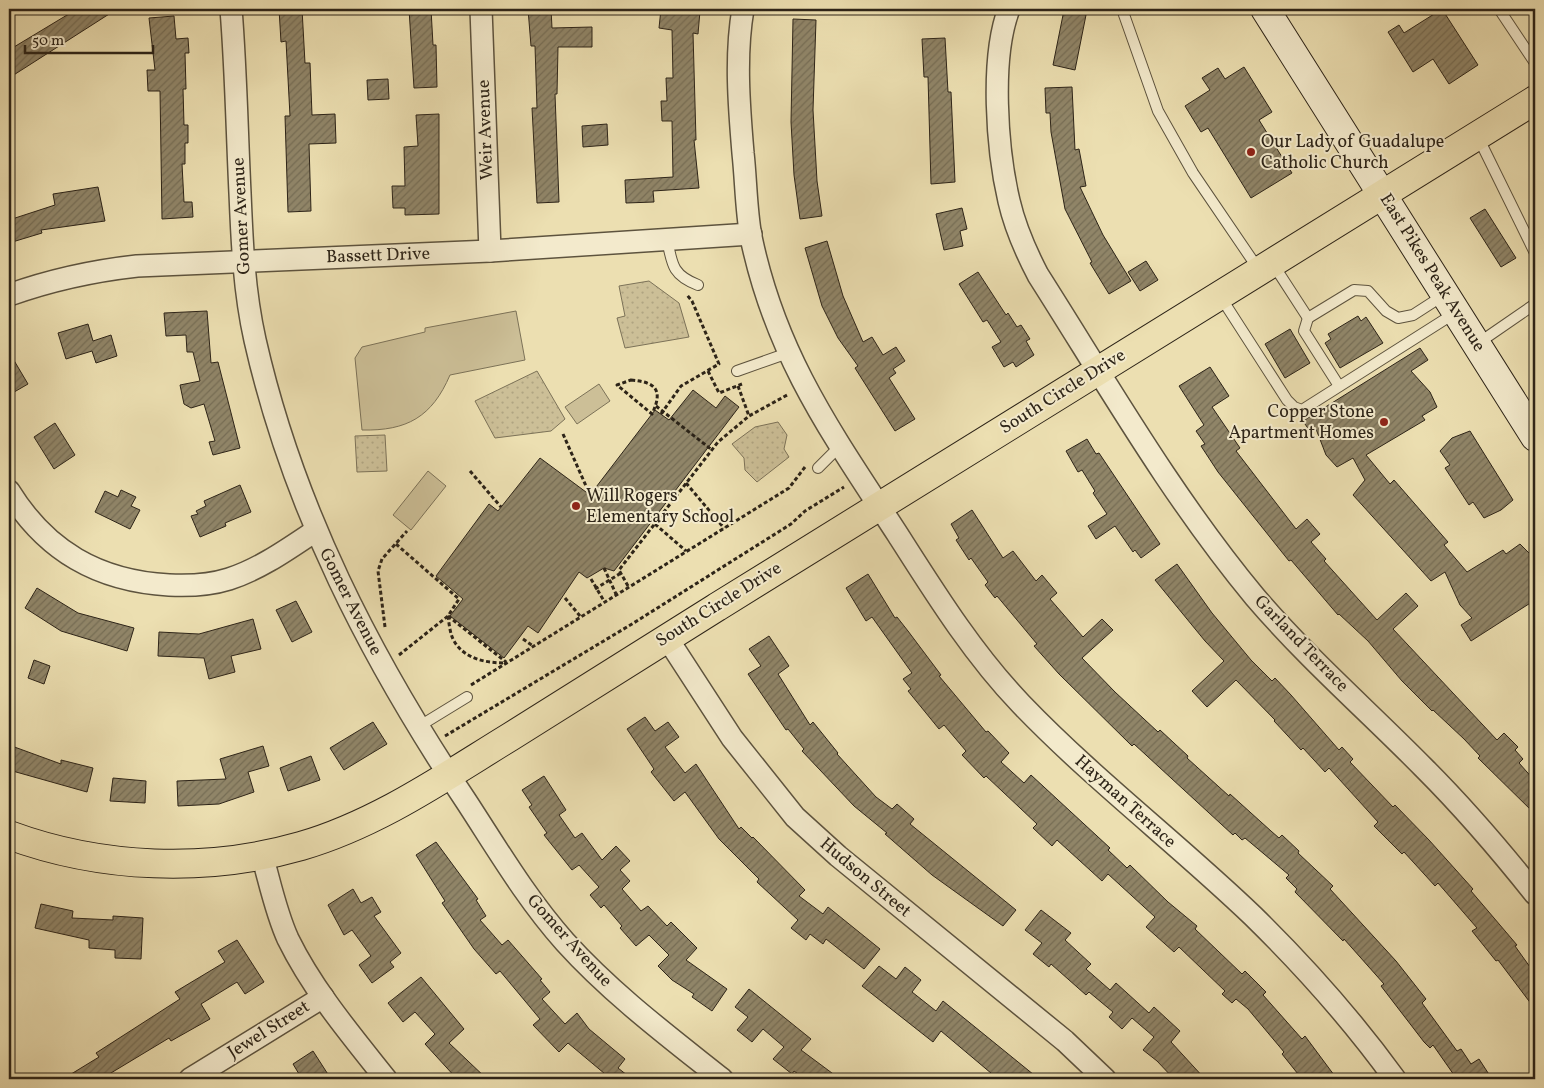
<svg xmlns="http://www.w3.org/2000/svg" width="1544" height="1088" viewBox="0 0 1544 1088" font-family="Vollkorn,serif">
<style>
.grass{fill:#ccbf97;stroke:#7c7258}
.park{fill:url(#park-dots);stroke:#7c7258}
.building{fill:url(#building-hatch);stroke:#2d2418}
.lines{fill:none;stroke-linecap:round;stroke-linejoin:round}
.service-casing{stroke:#5d533e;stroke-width:12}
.minor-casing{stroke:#5d533e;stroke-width:24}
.secondary-casing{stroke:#2d2418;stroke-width:30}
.primary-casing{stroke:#2d2418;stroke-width:30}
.path{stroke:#2d2418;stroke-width:3;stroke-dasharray:4 2.5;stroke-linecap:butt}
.service{stroke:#f3eacc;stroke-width:10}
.minor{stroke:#f3eacc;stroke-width:21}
.secondary{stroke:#f3eacc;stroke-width:28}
.primary{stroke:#ecdfb1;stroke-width:28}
.poi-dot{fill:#8f2418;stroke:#f3eacc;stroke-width:2}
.labels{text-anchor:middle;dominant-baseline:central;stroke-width:4;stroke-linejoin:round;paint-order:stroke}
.street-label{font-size:18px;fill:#2d2418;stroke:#f3eacc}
.poi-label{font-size:18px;fill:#2d2418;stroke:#f3eacc;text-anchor:start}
</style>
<defs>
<pattern id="park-dots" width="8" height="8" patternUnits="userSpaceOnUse" patternTransform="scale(1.25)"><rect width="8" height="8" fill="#ccbf97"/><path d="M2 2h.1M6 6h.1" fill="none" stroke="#b0a481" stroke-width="1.8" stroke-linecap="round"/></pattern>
<pattern id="building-hatch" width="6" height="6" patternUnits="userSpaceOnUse" patternTransform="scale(1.25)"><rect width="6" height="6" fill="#908568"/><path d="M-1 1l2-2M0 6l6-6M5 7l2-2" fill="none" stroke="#766d55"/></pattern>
</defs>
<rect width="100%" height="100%" fill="#ecdfb1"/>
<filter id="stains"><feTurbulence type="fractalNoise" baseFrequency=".004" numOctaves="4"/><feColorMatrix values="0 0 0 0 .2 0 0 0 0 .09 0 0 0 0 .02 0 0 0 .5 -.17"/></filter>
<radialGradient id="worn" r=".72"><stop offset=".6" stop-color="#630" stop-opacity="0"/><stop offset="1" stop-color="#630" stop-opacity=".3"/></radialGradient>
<g class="grass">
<path d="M516 311 525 360 450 375C432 417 407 431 362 430L355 358 362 347 425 332V328Z"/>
<polygon points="599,384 610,401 577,424 565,407"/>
<polygon points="428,471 446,486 411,530 393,515"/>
</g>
<g class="park">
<polygon points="649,281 679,303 689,337 625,348 617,318 625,316 619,286"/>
<polygon points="537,371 565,419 551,431 495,438 475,401"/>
<polygon points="778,422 787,435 784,449 789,457 757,482 745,470 744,458 732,444 755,427"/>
<polygon points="385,435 387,471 357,472 355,436"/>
</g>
<g class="building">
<polygon points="77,9 117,9 9,78 9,50"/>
<polygon points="279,9 302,9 305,63 310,63 312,115 335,114 336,143 309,144 311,211 288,212 285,116 290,116 286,41 281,42"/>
<polygon points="409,9 431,9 433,45 436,45 437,87 414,88"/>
<polygon points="528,9 551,9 552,28 592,27 592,47 558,47 557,94 555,94 559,202 537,203 532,108 537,108 535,46 531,46"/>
<polygon points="661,9 700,11 698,34 693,33 696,140 694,140 699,188 653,191 654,202 626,203 625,180 673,177 672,121 662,121 661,101 667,101 666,78 673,78 672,30 659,28"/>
<polygon points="1442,9 1478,65 1449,84 1433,59 1413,72 1388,32 1399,25 1404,33"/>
<polygon points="1064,10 1086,15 1075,70 1053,65"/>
<polygon points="174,16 176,39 188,38 189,53 185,53 186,89 183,89 184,125 188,125 188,143 185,143 185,164 182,164 184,202 192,202 193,217 162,219 160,91 148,91 147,70 155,70 149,18"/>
<polygon points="793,19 816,20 813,110 817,181 822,216 800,219 794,175 791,122"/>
<polygon points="945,38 948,92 951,92 955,182 931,184 928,77 924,77 922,39"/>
<polygon points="1244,67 1272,112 1259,120 1292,173 1251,198 1208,128 1201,132 1185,106 1210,90 1202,78 1218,68 1225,79"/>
<polygon points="388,79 389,99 368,100 367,80"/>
<polygon points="1072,87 1075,150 1079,149 1086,186 1080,187 1103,235 1131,281 1109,294 1090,263 1092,262 1065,209 1051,132 1050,113 1046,113 1045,88"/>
<polygon points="439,114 439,214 405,215 405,208 393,208 392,186 405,186 404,147 418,146 416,115"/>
<polygon points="607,124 608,145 583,147 582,126"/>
<polygon points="98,187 105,221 41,230 42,233 9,243 9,220 55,205 53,194"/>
<polygon points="962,208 967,229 960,231 963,246 944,250 936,214"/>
<polygon points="1485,209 1516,258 1501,267 1470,218"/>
<polygon points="827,241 843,296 863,342 872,337 883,355 896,347 905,361 893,369 896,373 889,378 915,419 895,431 855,368 858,366 838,338 822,306 805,248"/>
<polygon points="1146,261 1158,280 1140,291 1128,272"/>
<polygon points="978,272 1006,315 1008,313 1017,327 1021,325 1030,339 1026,341 1034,355 1016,367 1013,362 1004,367 992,347 1001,342 987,320 983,322 959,284"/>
<polygon points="207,311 211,363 218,362 240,448 213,455 209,442 215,441 204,404 191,408 184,404 180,385 200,381 193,352 187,352 186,335 166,336 164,313"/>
<polygon points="1358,316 1361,321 1366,317 1383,343 1340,368 1325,343 1331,339 1328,334"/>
<polygon points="88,324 93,341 111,335 117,356 96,363 92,351 66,359 58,333"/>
<polygon points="1290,329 1310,363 1285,378 1265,344"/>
<polygon points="1420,348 1428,360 1411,371 1430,392 1437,407 1422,416 1425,420 1366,455 1390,484 1394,480 1414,503 1448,542 1444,545 1467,572 1503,550 1506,554 1520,544 1532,556 1535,564 1535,600 1471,641 1461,625 1472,618 1460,605 1445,572 1431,581 1353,495 1365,480 1353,458 1337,467 1326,455 1316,429 1311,433 1303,421"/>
<polygon points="9,352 28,384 9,395"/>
<polygon points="1210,367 1229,396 1212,407 1240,448 1236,451 1296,529 1307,519 1320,534 1311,542 1326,559 1324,561 1377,620 1406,593 1418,606 1393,629 1497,740 1504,733 1518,747 1515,750 1523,759 1519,763 1535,781 1535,814 1478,758 1480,756 1464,739 1433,710 1432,711 1402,681 1368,641 1339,614 1338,615 1291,560 1289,561 1281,551 1218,472 1201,446 1205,444 1196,431 1204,425 1179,386"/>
<polygon points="693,390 716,408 725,396 739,407 614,571 604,568 587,578 579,572 538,633 528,626 504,658 450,616 463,599 436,576 489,504 498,511 540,458 590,495 655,410 669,420"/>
<polygon points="55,423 75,455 54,469 34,437"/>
<polygon points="1470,431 1513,500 1501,510 1484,518 1473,502 1469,505 1445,468 1450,465 1440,451 1452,438"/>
<polygon points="1087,439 1096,454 1099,453 1160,544 1141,558 1135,550 1133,552 1115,526 1096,539 1088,526 1107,514 1093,493 1095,491 1082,470 1078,472 1066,451"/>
<polygon points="240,485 251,512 225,523 226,526 200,537 191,516 198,514 196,511 206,506 204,501"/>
<polygon points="121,490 136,497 131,506 140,510 130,529 95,512 105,491 118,497"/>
<polygon points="972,510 1003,558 1013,551 1036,581 1042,575 1057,593 1050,599 1083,637 1102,619 1113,630 1082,658 1115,692 1158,732 1160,730 1188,756 1187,758 1229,796 1230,794 1271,831 1279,838 1282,835 1299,851 1298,853 1333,886 1330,889 1396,961 1426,999 1422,1003 1457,1051 1461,1049 1471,1064 1479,1059 1492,1079 1448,1079 1454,1075 1433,1045 1430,1048 1424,1042 1381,986 1384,984 1344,939 1343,941 1295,892 1297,889 1286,878 1289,875 1245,838 1242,840 1235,833 1233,835 1134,744 1132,746 1059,674 1034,646 1037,644 997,596 995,598 985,585 988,582 971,558 969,560 956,540 959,538 951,524"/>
<polygon points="1177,564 1212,613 1251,660 1272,681 1275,678 1291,695 1339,750 1342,747 1353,759 1350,762 1393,807 1395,805 1429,840 1473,889 1471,891 1517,945 1515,946 1535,974 1535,1009 1498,960 1496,961 1472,931 1477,928 1438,883 1435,886 1404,852 1402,854 1374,826 1378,822 1329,768 1325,772 1303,748 1301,750 1274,721 1275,720 1236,680 1207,707 1192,691 1224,661 1205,641 1155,580"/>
<polygon points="868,574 895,618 897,617 908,631 941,675 939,676 986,732 988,731 1009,753 1001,762 1024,783 1031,775 1110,848 1108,850 1127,868 1130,865 1168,902 1197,926 1195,929 1242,974 1245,971 1266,992 1263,995 1302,1039 1305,1036 1337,1079 1302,1079 1282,1054 1284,1052 1248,1009 1236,999 1232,1003 1222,994 1225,991 1179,947 1174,952 1146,927 1155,917 1108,874 1102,881 1057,840 1052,846 1033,828 1037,824 986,776 984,778 962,755 966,751 944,725 939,729 908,691 911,689 903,679 912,673 872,617 866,621 846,588"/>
<polygon points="37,588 78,613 134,628 127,651 61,631 25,608"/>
<polygon points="296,601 312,632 292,642 276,610"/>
<polygon points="253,619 261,649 231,656 235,672 209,679 204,658 158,656 159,632 199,634"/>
<polygon points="769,636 789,666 778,674 810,725 813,722 838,753 837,754 876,797 892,809 897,804 914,819 910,824 1016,910 1003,926 932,875 885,834 887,833 854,806 802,751 804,749 788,729 786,730 748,674 761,666 749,649"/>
<polygon points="34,660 50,666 44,684 28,678"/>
<polygon points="645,717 655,731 668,722 679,737 665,747 685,773 696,764 739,829 741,827 752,838 753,837 805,890 799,896 823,914 828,907 880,949 864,969 826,939 823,944 810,934 806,940 791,928 798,920 757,882 759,879 719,839 685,792 674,801 651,772 654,769 627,729"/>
<polygon points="373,722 387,744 344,770 330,748"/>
<polygon points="9,745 61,764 61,760 93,768 87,792 9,770"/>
<polygon points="263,746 269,766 248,772 254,792 219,804 178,806 177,781 226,779 220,759"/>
<polygon points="311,756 320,780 288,791 280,768"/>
<polygon points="544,776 566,810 559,815 575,838 582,833 602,860 616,846 630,861 620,870 630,881 622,889 641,911 648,906 667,926 671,922 697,948 686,960 727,989 712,1011 692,997 694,994 672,980 658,966 669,955 649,935 636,946 620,928 622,926 604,905 601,908 590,895 599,887 579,865 572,870 544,835 547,833 529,807 532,805 522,790"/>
<polygon points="113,778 146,781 145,803 110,801"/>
<polygon points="436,842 478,899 476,900 486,916 480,920 502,945 508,940 542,979 540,980 550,992 542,999 565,1024 577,1013 589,1029 625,1059 618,1068 632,1079 611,1079 568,1043 559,1052 533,1025 540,1019 500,971 496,974 474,949 442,903 445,901 416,855"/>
<polygon points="353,889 361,903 372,897 381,912 374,916 401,953 390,962 394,967 372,983 359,965 371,956 352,930 344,935 328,905"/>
<polygon points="41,904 73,911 72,918 113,920 113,916 143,918 141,959 115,958 115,950 89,948 89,940 35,928"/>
<polygon points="1041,910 1071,933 1065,940 1091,964 1086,969 1110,990 1116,983 1149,1013 1154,1007 1180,1031 1171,1042 1205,1079 1174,1079 1157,1061 1143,1050 1154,1037 1132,1018 1122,1029 1109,1017 1113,1012 1089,992 1086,995 1051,964 1049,967 1033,954 1042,943 1025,930"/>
<polygon points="237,940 264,982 245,994 237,982 201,1004 210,1019 171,1041 169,1038 101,1079 63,1079 99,1057 96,1053 180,999 175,992 225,962 218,951"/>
<polygon points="879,966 896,979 905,967 921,980 912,992 936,1011 943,1001 1039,1079 998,1079 941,1031 933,1042 862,986"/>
<polygon points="421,977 464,1029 449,1043 487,1079 457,1079 425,1044 435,1034 415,1012 403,1022 388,1003"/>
<polygon points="749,989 811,1039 801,1050 840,1079 805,1079 794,1071 792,1074 773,1059 784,1047 763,1029 752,1042 737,1030 748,1017 735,1007"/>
<polygon points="313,1051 331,1079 302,1079 293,1064"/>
</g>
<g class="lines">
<defs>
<g id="service">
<polyline points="1122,9 1158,111 1193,173 1259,270"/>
<polyline points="1499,9 1535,63"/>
<polyline points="1478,137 1535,253"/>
<path d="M667 239C672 264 672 275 698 285"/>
<polyline points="1273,264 1308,318 1354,290 1368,291 1386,311 1398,318 1413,315 1444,295"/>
<polyline points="1220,296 1287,400 1294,407 1302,410 1455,313"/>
<polyline points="1308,318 1304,331 1339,386"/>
<polyline points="1477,344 1535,304"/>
<polyline points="737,371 788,353"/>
<polyline points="818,468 840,446"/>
<polyline points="418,727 467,697"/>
</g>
<g id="minor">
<path d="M231 9C236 70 237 132 240 193 242 242 244 291 255 340 293 508 371 659 466 801 498 850 526 898 565 942 612 994 668 1036 722 1079"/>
<polyline points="481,9 490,251"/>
<path d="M743 9C735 55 739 106 743 153 746 180 746 210 751 237 776 357 833 435 898 535 935 593 973 654 1021 704 1094 780 1178 844 1253 916 1304 966 1353 1021 1395 1079"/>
<path d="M1009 9C990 58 997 150 1009 201 1015 227 1026 252 1038 275 1108 385 1172 497 1255 597 1307 658 1368 711 1424 768 1463 807 1500 850 1535 894"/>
<path d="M9 295C51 280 92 271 137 266L490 251 751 234"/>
<path d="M9 491C46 551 98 581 169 585 189 586 210 585 229 579 260 569 288 549 315 531"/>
<polyline points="667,638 732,738 795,817 838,856 1065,1041 1105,1079"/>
<path d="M262 855C270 883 276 913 288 939 313 990 351 1035 386 1079"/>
<polyline points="190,1079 323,997"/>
</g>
<polyline id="secondary" points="1265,9 1535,437"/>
<path id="primary" d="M9 835C101 869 207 873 301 846 377 824 443 778 510 737 579 693 648 650 717 607 989 436 1262 268 1535 100"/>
</defs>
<use href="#service" class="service-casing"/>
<use href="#minor" class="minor-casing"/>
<use href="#secondary" class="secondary-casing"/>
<use href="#primary" class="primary-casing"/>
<g class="path">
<polyline points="708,371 719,393 742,384"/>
<path d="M631 380C657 382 663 391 652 414L617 385Z"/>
<polyline points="738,386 749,416"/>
<polyline points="656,406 712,450"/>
<polyline points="661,414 681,386 719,364 692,301 687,295"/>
<polyline points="563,434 590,495"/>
<polyline points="470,471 501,507"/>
<polyline points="686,483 724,528"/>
<polyline points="655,524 686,551"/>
<polyline points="396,544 459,599 448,616 399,655"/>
<polyline points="604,568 616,594"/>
<polyline points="591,579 604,601"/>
<polyline points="628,586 619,570 718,442 749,416 789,394"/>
<polyline points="595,589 621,573"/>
<polyline points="565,598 580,616"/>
<path d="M448 616C449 623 450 633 453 639 463 659 486 663 505 663"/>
<polyline points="448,616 506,662"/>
<polyline points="385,627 378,571 382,559 407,531"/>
<polyline points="523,639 533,646"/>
<polyline points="471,685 789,488 805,467"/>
<polyline points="445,736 632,624 791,524 805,511 844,487"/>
</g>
<use href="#service" class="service"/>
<use href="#minor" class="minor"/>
<use href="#secondary" class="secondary"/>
<use href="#primary" class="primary"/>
</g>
<g class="poi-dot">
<circle cx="1251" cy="152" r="5"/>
<circle cx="1384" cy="422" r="5"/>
<circle cx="576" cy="506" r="5"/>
</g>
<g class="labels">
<g class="street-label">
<text transform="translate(486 130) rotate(-92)">Weir Avenue</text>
<text transform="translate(242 216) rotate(-93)">Gomer Avenue</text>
<text transform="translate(378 256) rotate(-2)">Bassett Drive</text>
<text transform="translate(1432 273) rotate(58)">East Pikes Peak Avenue</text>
<text transform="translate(1063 392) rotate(-32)">South Circle Drive</text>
<text transform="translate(350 602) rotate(63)">Gomer Avenue</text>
<text transform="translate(719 605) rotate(-32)">South Circle Drive</text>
<text transform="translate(1301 644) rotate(46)">Garland Terrace</text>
<text transform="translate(1125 802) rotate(42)">Hayman Terrace</text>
<text transform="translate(865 878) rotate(40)">Hudson Street</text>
<text transform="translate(569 941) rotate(48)">Gomer Avenue</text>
<text transform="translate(269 1030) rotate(-32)">Jewel Street</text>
</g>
<g class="poi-label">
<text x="1261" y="142">Our Lady of Guadalupe<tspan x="1261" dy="21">Catholic Church</tspan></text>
<text x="1374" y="412" text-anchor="end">Copper Stone<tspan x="1374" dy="21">Apartment Homes</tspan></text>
<text x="586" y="496">Will Rogers<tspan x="586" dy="21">Elementary School</tspan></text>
</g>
</g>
<rect width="1544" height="1088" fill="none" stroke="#ecdfb1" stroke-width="30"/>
<rect x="10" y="10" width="1524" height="1068" fill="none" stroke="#2d2418" stroke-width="2.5"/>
<rect x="15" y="15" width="1514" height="1058" fill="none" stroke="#2d2418"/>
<path d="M25 45v8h128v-8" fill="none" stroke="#2d2418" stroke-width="2.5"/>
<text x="32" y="45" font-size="15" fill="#2d2418" stroke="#f3eacc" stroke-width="4" paint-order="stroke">50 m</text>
<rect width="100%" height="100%" filter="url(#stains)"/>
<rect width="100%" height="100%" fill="url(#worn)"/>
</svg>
